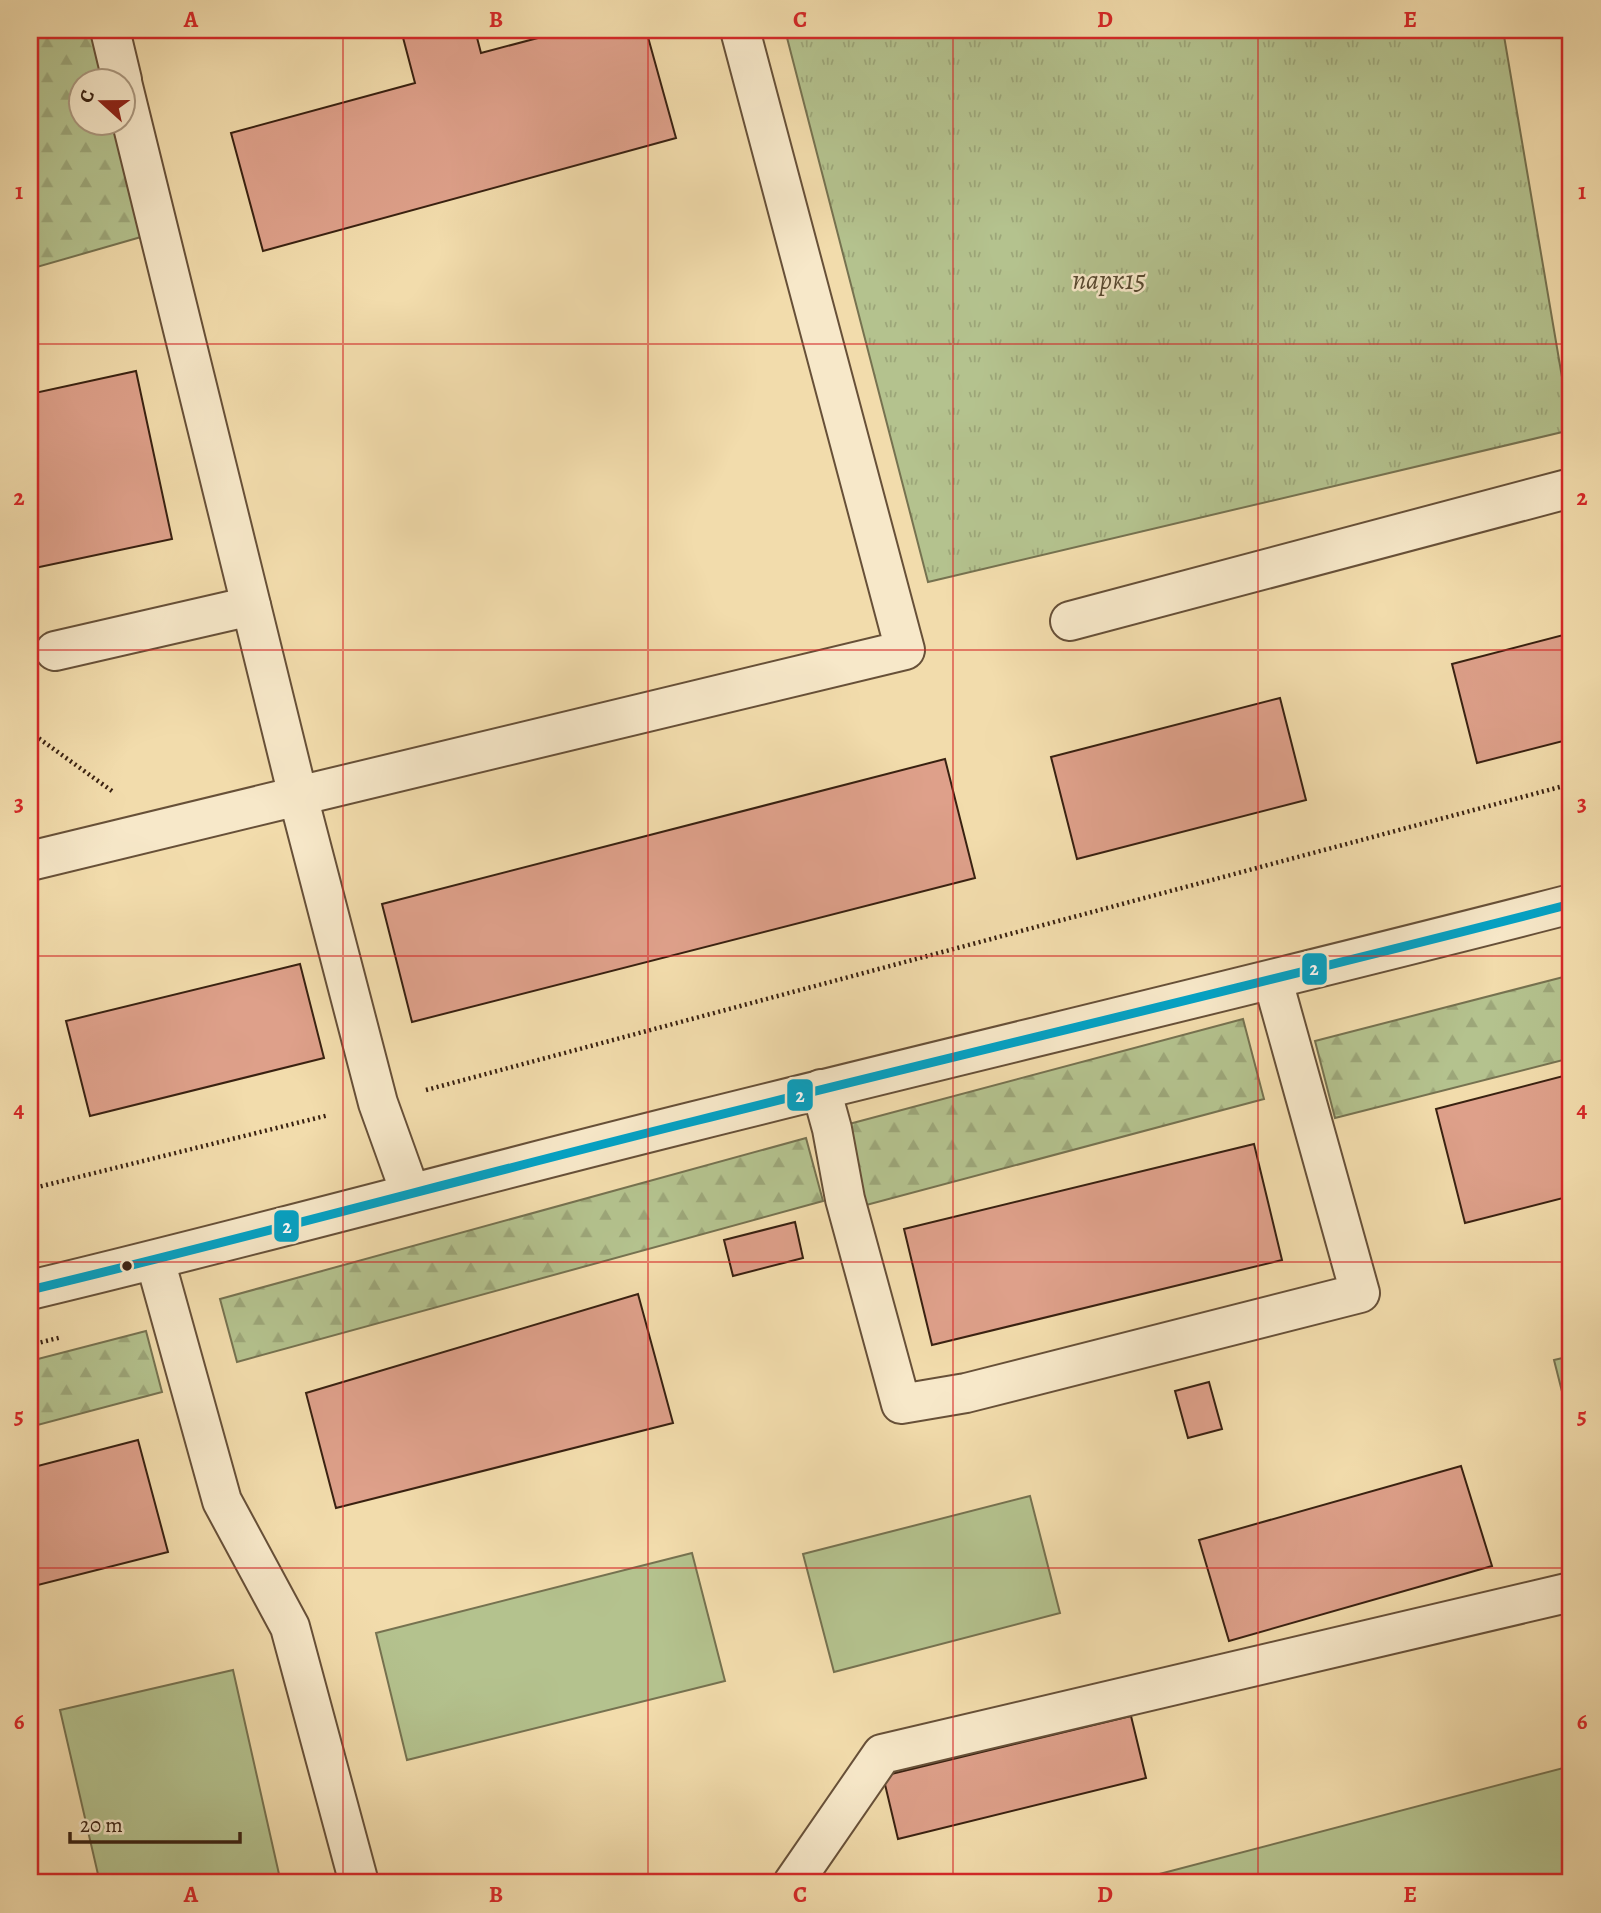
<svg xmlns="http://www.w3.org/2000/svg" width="1601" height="1913" viewBox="0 0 1601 1913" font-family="Alegreya,serif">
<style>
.grass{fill:#b4c28e;stroke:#767250;stroke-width:2}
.forest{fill:url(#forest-firs);stroke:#767250;stroke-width:2}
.park{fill:url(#park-tufts);stroke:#767250;stroke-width:2}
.building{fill:#dea08a;stroke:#392111;stroke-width:2}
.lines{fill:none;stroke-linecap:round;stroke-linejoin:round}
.minor-casing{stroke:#675038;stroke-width:42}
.path{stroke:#392111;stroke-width:4.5;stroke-dasharray:2 3.5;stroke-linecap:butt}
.minor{stroke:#f7e8c9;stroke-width:38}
.bus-1-casing{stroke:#f7e8c9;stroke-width:14}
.bus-1{stroke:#03a2c5;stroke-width:9}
.grid{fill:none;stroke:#d62828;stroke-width:2;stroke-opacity:0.55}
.bus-dot{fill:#392111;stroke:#f7e8c9;stroke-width:2.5}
.labels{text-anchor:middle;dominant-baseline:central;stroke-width:5;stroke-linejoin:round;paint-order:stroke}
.park-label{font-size:28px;font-style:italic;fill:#584930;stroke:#f7e8c9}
.line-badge{stroke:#f7e8c9;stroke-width:2.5}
.badge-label{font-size:19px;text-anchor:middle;font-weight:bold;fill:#fff}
.neatline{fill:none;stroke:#d62828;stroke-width:2.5}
.grid-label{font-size:23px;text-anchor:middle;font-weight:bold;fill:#d62828}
</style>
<defs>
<pattern id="forest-firs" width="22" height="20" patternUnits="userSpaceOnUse" patternTransform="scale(1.75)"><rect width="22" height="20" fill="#b4c28e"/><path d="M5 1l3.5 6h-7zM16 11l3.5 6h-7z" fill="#9ca679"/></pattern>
<pattern id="park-tufts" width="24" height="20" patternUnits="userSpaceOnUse" patternTransform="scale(1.75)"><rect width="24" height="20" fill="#b4c28e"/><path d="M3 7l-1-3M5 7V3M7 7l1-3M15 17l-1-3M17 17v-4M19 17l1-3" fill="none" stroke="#9ca679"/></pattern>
</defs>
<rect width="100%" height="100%" fill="#f2dcac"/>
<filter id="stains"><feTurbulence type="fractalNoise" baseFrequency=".00286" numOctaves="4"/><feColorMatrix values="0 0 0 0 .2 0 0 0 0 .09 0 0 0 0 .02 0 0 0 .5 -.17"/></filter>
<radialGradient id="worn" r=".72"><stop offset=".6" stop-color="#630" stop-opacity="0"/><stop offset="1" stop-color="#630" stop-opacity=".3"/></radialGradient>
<g class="grass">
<polygon points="1571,1356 1571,1427 1554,1360"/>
<polygon points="1030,1496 1060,1613 834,1672 803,1554"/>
<polygon points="692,1553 725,1681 407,1760 376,1633"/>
<polygon points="233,1670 281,1883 100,1883 60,1710"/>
<polygon points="1571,1766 1571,1883 1125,1883"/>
</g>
<g class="forest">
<polygon points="30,30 93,30 105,80 80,80 80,122 115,123 141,237 30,269"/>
<polygon points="1571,975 1571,1058 1335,1118 1315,1041"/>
<polygon points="1243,1019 1264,1099 840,1212 819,1132"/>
<polygon points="806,1138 823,1201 237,1362 220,1299"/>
<polygon points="146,1331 162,1392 30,1427 30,1361"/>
</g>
<polygon class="park" points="785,30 1503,30 1571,430 928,582"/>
<g class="building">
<polygon points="401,30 475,30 481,53 568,30 646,30 676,138 263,251 231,133 415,83"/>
<polygon points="136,371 172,539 30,569 30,394"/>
<polygon points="1571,633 1571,739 1477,763 1452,664"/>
<polygon points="1280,698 1306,800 1077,859 1051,757"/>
<polygon points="945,759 975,878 412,1022 382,904"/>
<polygon points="300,964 324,1058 90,1116 66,1021"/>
<polygon points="1571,1074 1571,1196 1465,1223 1436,1109"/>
<polygon points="1254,1144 1282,1260 932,1345 904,1229"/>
<polygon points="795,1222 803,1258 733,1276 724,1240"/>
<polygon points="638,1294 673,1423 336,1508 306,1393"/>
<polygon points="1209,1382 1222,1429 1188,1438 1175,1391"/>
<polygon points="138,1440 168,1552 30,1587 30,1468"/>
<polygon points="1461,1466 1492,1566 1229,1641 1199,1540"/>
<polygon points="1131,1716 1146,1778 898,1839 883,1776"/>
</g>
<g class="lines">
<defs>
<g id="minor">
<polyline points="110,30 122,80"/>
<polyline points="122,82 298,796 905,650 740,30"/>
<polyline points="1070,621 1571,488"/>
<polyline points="55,651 251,606"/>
<polyline points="30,861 298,796 378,1103 410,1192"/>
<polyline points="821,1089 832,1129 845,1199 901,1404 966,1393 1360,1293 1273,981"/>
<polyline points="155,1260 222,1501 290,1627 359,1883"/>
<path d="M30 1290C252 1237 473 1176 695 1121 987 1048 1280 979 1571 904"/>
<polyline points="793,1883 882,1754 1571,1592"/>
</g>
</defs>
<use href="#minor" class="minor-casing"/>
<g class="path">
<polyline points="30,732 112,791"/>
<polyline points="426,1090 1571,784"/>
<polyline points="30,1189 329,1115"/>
<polyline points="30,1345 62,1337"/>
</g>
<use href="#minor" class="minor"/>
<defs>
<path id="bus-1" d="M30 1290C252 1237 473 1176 695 1121 987 1048 1280 979 1571 904"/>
</defs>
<use href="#bus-1" class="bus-1-casing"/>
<use href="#bus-1" class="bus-1"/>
</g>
<path class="grid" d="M343 30V1883M648 30V1883M953 30V1883M1258 30V1883M30 344H1571M30 650H1571M30 956H1571M30 1262H1571M30 1568H1571"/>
<circle class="bus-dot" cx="127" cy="1266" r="6"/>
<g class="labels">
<g class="park-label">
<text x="1109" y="280">парк15</text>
</g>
</g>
<g class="line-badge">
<rect x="1301" y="952" width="27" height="34" rx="7" fill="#03a2c5"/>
<rect x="786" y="1078" width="28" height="34" rx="7" fill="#03a2c5"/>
<rect x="273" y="1209" width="27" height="34" rx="7" fill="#03a2c5"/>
</g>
<g class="badge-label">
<text x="1314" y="975">2</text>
<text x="800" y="1102">2</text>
<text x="287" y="1233">2</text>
</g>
<rect width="1601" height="1913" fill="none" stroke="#f2dcac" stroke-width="77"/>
<g transform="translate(102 102) rotate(291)"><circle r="33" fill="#f7e8c9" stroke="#ab987f" stroke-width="2"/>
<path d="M0-5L12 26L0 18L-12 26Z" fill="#8f2418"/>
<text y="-10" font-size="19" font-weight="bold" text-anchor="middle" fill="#392111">С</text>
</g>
<path d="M70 1832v10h170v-10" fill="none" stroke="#392111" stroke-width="3.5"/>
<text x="80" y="1832" font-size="21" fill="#392111" stroke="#f7e8c9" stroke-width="5" paint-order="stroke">20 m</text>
<rect x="38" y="38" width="1524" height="1836" class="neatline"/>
<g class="grid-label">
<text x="191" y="27">A</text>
<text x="496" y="27">B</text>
<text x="800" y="27">C</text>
<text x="1105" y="27">D</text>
<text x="1410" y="27">E</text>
<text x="19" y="199">1</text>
<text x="1582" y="199">1</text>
<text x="19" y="505">2</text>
<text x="1582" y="505">2</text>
<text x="19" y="811">3</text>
<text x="1582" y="811">3</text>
<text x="19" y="1117">4</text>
<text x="1582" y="1117">4</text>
<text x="19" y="1423">5</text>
<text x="1582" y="1423">5</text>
<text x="19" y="1729">6</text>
<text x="1582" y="1729">6</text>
<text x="191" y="1902">A</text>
<text x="496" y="1902">B</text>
<text x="800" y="1902">C</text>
<text x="1105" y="1902">D</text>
<text x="1410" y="1902">E</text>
</g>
<rect width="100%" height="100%" filter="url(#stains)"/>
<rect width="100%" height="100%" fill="url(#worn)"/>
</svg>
